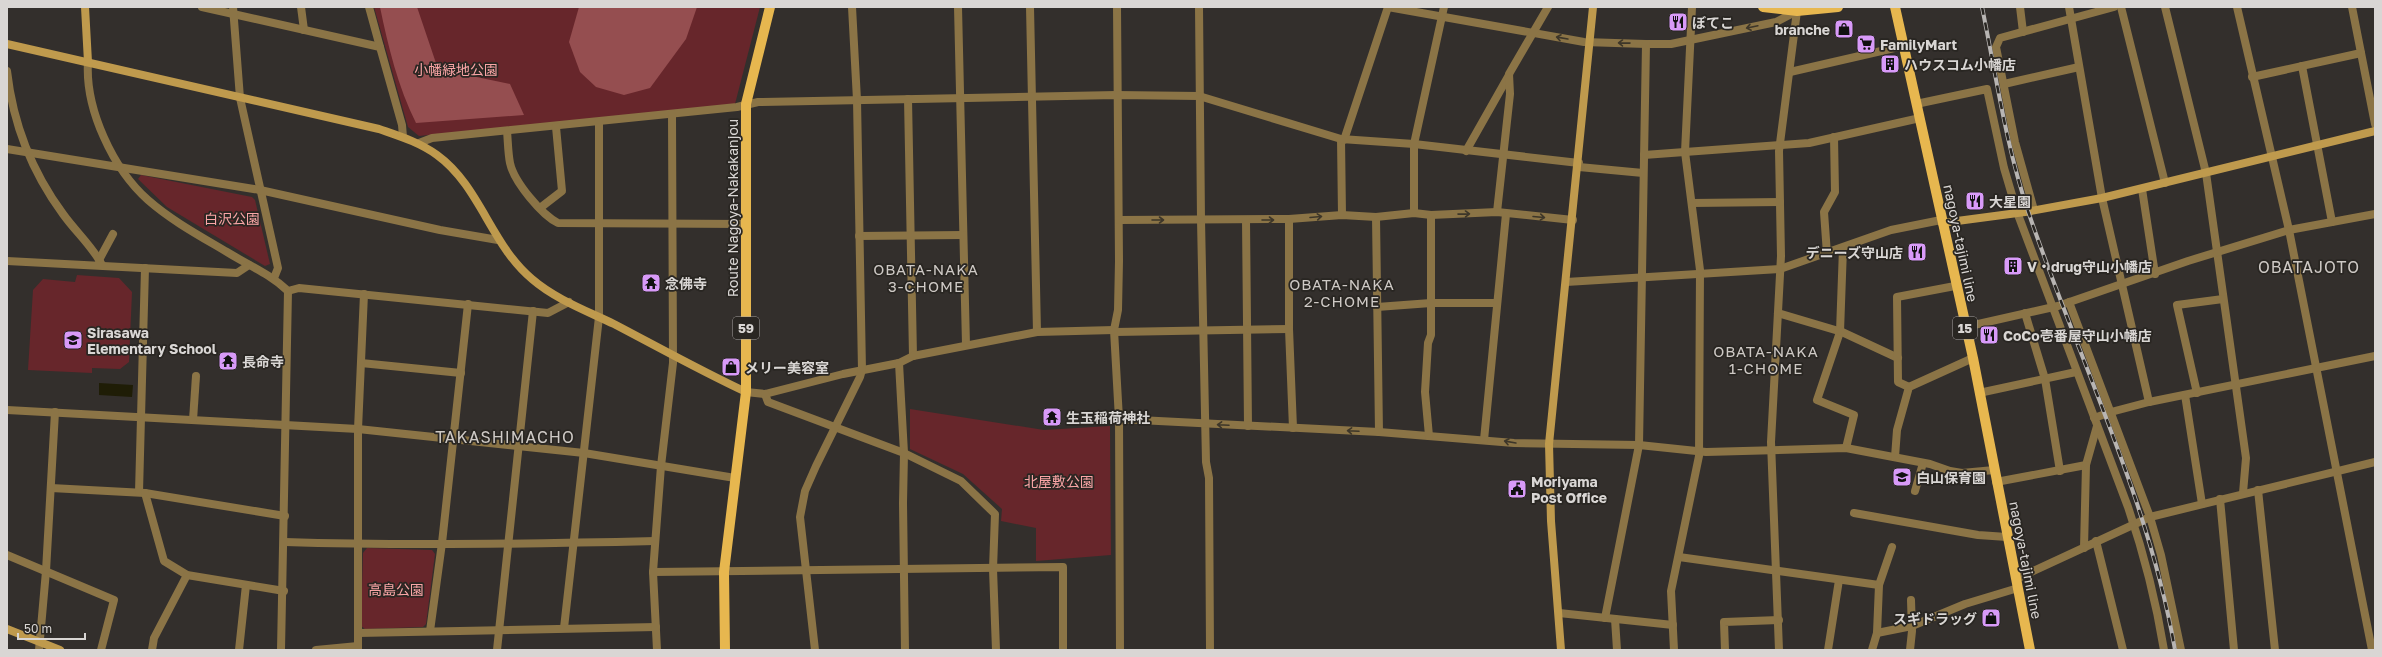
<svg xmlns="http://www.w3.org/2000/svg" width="2382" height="657" viewBox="0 0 2382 657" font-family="'Golos Text','Noto Sans JP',sans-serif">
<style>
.green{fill:#67262b}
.forest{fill:#954e50}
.water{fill:#1f1d06}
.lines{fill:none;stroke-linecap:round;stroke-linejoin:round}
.street{stroke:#8b7446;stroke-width:8}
.secondary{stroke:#bf9a4d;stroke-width:8}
.primary{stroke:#e7b74f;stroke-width:10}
.rail-casing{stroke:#b8b5b3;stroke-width:4}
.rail{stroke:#292622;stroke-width:2.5;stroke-dasharray:8;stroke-linecap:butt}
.oneway{stroke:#3d3629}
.labels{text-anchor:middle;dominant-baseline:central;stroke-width:3.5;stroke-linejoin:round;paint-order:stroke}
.shield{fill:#292622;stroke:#a4a19f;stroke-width:1}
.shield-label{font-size:13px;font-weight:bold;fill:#d9d6d4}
.poi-label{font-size:14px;font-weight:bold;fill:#d9d6d4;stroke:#292622;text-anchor:start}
.park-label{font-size:14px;fill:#faa5a6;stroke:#292622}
.street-label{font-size:14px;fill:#d9d6d4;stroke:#292622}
.neighbourhood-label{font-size:15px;letter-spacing:1px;fill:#cec9c5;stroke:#292622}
.quarter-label{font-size:16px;letter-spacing:1px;fill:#cec9c5;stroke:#292622}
</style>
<rect width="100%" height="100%" fill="#332f2c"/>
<g class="green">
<polygon points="374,7 760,7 735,104 419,136 408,127"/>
<polygon points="141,175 252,197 255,200 270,264 265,266 167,207 138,179"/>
<polygon points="77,275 119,278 132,292 129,362 120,369 92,368 92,373 28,370 33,290 43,279 75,282"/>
<polygon points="910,409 1044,430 1110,426 1111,555 1036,561 1036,528 1001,521 1002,509 963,474 910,449"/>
<polygon points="367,548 432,550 435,554 426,624 423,627 365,629 361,626 363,553"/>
</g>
<g class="forest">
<path d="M380 7H417L438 69 510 84 524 115 416 123C398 87 388 46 380 7Z"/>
<polygon points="579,7 697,7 686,39 650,88 624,95 596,87 580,72 569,42"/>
</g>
<polygon class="water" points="99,383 133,385 132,397 99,395"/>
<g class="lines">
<g class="street">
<polyline points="202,7 380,47 402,125 403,137"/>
<polyline points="233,7 240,98 278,268 274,278"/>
<polyline points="301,7 304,30"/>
<polyline points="369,7 380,47"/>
<polyline points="958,7 966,345"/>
<polyline points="1030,7 1037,332"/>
<polyline points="1117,7 1119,261 1118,310 1114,330 1119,419 1120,650"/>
<polyline points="1199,7 1201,220 1206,462 1209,478 1210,650"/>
<polyline points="1388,7 1584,42 1646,44 1671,44 1776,22 1797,11 1779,151 1781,256 1771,442 1779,650"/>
<polyline points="2020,7 2023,32"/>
<polyline points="2069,7 2102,198 2149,402"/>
<polyline points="2121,7 2165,183"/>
<polyline points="2165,7 2206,173 2246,458 2243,493"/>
<polyline points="2237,7 2289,230 2372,650"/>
<polyline points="2352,7 2375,124"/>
<path d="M88 62C85 109 113 169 148 200 172 221 200 236 227 252 248 265 270 274 288 291L299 288 548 313 569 302"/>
<polyline points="2302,66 2332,222"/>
<path d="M7 71C13 124 32 172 63 214 75 231 93 247 102 265"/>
<polyline points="1790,72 1903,46"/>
<polyline points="2252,77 2361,53"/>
<polyline points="2004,84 2079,67"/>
<polyline points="908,99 913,356"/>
<path d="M1916 104 1987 89 2004 168 2017 212 2128 507C2144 554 2156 601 2164 650"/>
<path d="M507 131C508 142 508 153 510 163 514 182 542 215 558 223L746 224"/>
<polyline points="1341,139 1342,215"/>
<polyline points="1344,140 1388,7"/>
<polyline points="419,143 432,138 737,107 758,102 1116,95 1199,96 1341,139 1414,144 1579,163"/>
<polyline points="7,149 260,190 440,230 498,240"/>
<polyline points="1466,151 1509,75"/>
<polyline points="1644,155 1809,143 1920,118"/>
<polyline points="1579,167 1643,173"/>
<polyline points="2142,189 2155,274"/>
<polyline points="1692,203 1780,202"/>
<polyline points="540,208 562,191 556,127"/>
<polyline points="2034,210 2015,142 1996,47 2000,38 2114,7"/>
<polyline points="1497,212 1510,94 1509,74 1548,7"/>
<polyline points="1414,213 1414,144 1444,7"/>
<polyline points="1376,217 1379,432"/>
<polyline points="1289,219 1289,329 1293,428"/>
<polyline points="1119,220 1289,219 1342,215 1376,217 1414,213 1431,215 1497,212 1573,220"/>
<polyline points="1246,220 1248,426"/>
<polyline points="859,236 963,235"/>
<polyline points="1843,248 1840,332 1817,400 1854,415 1846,448"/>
<polyline points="1827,254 1824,212 1835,192 1834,137"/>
<polyline points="99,260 113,234"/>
<polyline points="7,261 237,273 249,265"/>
<polyline points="1566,282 1780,269 1891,230 1941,220"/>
<polyline points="2069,302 2150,517 2161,555 2181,650"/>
<polyline points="1377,307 1431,303 1497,303"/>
<polyline points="1778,313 1842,332 1898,358"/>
<polyline points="2025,313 2045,379 2060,471"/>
<polyline points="1965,327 2058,306 2188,261 2289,230 2375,214"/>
<polyline points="1115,332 1289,329"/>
<polyline points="361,363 461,373"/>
<polyline points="899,363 904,453 903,503 905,650"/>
<polyline points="1909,387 1898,382 1897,297 1955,286"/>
<polyline points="746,392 765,394 843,374 899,363 913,356 1037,332 1114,330"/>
<polyline points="1979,393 2076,372"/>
<polyline points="2197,393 2177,305 2223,299"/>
<polyline points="765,394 768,402 904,453 961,481 995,514 993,569 996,650"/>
<polyline points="2185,395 2202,504"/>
<polyline points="7,410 358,429 584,453 735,478"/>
<polyline points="2094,418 2111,412 2149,402 2375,356"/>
<polyline points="1119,419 1379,432 1514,443 1639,445 1706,452 1846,448 1930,464 1950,471 1962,473 1994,470"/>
<polyline points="193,420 196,376"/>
<polyline points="1429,436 1425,392 1428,343 1431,335 1431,215"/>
<polyline points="1484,440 1506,214"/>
<polyline points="1895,457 1897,430 1909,387 1973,358"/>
<polyline points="1996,482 2086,465 2097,426"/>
<polyline points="51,488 145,493 285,516"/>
<polyline points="2258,490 2275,650"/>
<polyline points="1915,491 1923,463"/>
<polyline points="139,492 145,268"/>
<polyline points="145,493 164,561 187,575 284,591"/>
<polyline points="2220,499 2234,650"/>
<polyline points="1854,513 1978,535 2007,537"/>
<polyline points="2096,541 2123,650"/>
<path d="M285 542C408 546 532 544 655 541"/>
<polyline points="2084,548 2086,465"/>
<polyline points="7,555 114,600 101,650"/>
<polyline points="1679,557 1879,585"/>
<polyline points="653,572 1063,567 1063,650"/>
<polyline points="2016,579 2150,517 2375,462"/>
<polyline points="1559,613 1673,625"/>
<polyline points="1605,618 1639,445 1646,44"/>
<polyline points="1615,619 1617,650"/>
<polyline points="564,628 599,317 599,122"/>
<polyline points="430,631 442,543 468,304"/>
<polyline points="358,633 656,627"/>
<polyline points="1877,633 1912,626 1965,604 2018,588"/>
<polyline points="39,650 46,571 55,412"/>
<polyline points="152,650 154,638 187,575"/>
<polyline points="239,650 246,585"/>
<polyline points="281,650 288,291"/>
<polyline points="316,650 358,646"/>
<polyline points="358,650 358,429 364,294"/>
<polyline points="497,650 533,311"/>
<polyline points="657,650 653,572 661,466 673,363 672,114"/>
<polyline points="815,650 800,517 805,491 816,466 860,377 862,370 857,100 852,7"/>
<polyline points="1674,650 1671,591 1699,456 1700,270 1685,152 1692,7"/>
<polyline points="1725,650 1724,622 1779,620"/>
<polyline points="1828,650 1839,580"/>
<polyline points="1872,650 1877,633 1879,585 1892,547"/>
<polyline points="1910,650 1912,631 1911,600"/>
</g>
<g class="secondary">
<polyline points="85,7 88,62"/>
<path d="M7 44 379 129C399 136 419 142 437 155 480 186 491 245 532 279 555 299 587 311 614 324 658 347 701 371 746 392"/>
<polyline points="1942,223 2025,212 2102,198 2375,131"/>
<polyline points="7,629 60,650"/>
<polyline points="1561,650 1551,521 1549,444 1593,7"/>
</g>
<g class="primary">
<polyline points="1763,7 1797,11 1838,7"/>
<polyline points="1895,7 1973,358 2030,650"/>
<polyline points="725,650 724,572 746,392 746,104 770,7"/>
</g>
<defs>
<path id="rail" d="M1982 7C1996 75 2006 146 2028 211 2077 356 2149 499 2175 650"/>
</defs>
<use href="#rail" class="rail-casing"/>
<use href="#rail" class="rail"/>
</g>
<defs><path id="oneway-shaft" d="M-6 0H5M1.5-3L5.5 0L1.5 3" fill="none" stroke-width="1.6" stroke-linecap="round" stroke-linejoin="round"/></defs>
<g class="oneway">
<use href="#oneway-shaft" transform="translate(1752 27) rotate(168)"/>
<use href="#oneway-shaft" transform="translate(1562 38) rotate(-170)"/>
<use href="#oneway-shaft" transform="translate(1624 43) rotate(-179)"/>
<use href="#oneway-shaft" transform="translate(1464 214) rotate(-1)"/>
<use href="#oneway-shaft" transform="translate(1316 217) rotate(-5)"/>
<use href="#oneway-shaft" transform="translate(1539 217) rotate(5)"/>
<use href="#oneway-shaft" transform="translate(1158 220)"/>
<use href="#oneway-shaft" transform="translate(1268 220)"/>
<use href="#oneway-shaft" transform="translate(1223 425) rotate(-177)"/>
<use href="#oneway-shaft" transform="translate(1353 431) rotate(-177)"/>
<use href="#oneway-shaft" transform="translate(1510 442) rotate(-170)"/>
</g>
<defs>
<symbol id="restaurant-square" viewBox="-11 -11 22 22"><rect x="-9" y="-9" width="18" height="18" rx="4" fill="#d89af8" stroke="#292622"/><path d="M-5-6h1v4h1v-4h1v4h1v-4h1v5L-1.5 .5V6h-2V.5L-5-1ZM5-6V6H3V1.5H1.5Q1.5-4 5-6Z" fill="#111"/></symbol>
<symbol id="shop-square" viewBox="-11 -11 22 22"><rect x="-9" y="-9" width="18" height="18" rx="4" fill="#d89af8" stroke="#292622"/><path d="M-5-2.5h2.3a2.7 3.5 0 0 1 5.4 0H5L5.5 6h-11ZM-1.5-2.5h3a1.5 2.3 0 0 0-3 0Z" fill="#111"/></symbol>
<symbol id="supermarket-square" viewBox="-11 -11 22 22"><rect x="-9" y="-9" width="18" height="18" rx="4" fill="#d89af8" stroke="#292622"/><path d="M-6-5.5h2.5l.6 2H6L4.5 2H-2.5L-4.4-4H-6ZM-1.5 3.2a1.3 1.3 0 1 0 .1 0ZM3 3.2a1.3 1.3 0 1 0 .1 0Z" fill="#111"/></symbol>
<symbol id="building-square" viewBox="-11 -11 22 22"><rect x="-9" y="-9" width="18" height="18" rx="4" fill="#d89af8" stroke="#292622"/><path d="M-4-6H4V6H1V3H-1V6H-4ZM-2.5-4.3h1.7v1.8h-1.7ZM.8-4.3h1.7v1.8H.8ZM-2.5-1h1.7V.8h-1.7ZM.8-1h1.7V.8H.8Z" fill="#111"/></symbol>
<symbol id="temple-square" viewBox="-11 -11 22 22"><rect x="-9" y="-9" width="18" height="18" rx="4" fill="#d89af8" stroke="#292622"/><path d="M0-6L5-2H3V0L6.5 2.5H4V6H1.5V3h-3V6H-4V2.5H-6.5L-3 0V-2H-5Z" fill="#111"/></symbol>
<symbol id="school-square" viewBox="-11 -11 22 22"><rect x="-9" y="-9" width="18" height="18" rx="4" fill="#d89af8" stroke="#292622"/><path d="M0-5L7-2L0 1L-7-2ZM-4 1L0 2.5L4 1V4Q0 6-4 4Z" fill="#111"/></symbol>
<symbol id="civic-square" viewBox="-11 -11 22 22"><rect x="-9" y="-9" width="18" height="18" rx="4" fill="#d89af8" stroke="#292622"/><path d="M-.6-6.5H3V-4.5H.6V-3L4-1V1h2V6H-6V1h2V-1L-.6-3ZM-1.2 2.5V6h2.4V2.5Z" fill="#111"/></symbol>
</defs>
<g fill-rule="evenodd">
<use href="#restaurant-square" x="1667" y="11" width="22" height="22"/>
<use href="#shop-square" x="1833" y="18" width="22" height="22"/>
<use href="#supermarket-square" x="1855" y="33" width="22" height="22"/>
<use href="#building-square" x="1879" y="53" width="22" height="22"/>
<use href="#restaurant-square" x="1964" y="190" width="22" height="22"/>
<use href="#restaurant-square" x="1906" y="241" width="22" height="22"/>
<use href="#building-square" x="2002" y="255" width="22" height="22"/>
<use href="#temple-square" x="640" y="272" width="22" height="22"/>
<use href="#restaurant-square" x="1978" y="324" width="22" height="22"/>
<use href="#school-square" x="62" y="329" width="22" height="22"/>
<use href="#temple-square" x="217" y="350" width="22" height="22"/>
<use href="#shop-square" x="720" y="356" width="22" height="22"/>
<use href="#temple-square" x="1041" y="406" width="22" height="22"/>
<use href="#school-square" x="1891" y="466" width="22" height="22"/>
<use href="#civic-square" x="1506" y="478" width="22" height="22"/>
<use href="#shop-square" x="1980" y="607" width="22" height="22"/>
</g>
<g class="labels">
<g class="shield">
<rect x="733" y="317" width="26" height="22" rx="3"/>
<rect x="1953" y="317" width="24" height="22" rx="3"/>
</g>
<g class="shield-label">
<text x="746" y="328">59</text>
<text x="1965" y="328">15</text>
</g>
<g class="poi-label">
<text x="1692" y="22">ぼてこ</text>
<text x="1830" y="29" text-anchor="end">branche</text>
<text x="1880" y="44">FamilyMart</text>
<text x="1904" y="64">ハウスコム小幡店</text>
<text x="1989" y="201">大星園</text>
<text x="1903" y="252" text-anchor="end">デニーズ守山店</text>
<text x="2027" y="266">V・drug守山小幡店</text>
<text x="665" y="283">念佛寺</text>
<text x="87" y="332">Sirasawa<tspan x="87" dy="16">Elementary School</tspan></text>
<text x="2003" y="335">CoCo壱番屋守山小幡店</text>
<text x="242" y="361">長命寺</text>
<text x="745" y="367">メリー美容室</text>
<text x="1066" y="417">生玉稲荷神社</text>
<text x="1916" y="477">白山保育園</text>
<text x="1531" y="481">Moriyama<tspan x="1531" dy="16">Post Office</tspan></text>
<text x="1977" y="618" text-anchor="end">スギドラッグ</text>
</g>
<g class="park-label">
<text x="456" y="69">小幡緑地公園</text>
<text x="232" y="218">白沢公園</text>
<text x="1059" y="481">北屋敷公園</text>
<text x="396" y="589">高島公園</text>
</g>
<g class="street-label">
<text transform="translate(732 208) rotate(-90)">Route Nagoya-Nakakanjou</text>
<text transform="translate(1961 243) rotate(78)">nagoya-tajimi line</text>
<text transform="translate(2026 560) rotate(79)">nagoya-tajimi line</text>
</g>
<g class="neighbourhood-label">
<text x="926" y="269">OBATA-NAKA<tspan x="926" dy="17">3-CHOME</tspan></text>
<text x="1342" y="284">OBATA-NAKA<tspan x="1342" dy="17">2-CHOME</tspan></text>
<text x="1766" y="351">OBATA-NAKA<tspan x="1766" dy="17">1-CHOME</tspan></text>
</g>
<g class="quarter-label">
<text x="2309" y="267">OBATAJOTO</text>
<text x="505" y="437">TAKASHIMACHO</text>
</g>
</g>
<rect width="2382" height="657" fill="none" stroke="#d9d6d4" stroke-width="16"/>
<path d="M18 633v6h67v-6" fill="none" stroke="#d9d6d4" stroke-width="2"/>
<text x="24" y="633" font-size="12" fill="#d9d6d4" stroke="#292622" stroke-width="3" paint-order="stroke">50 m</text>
</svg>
